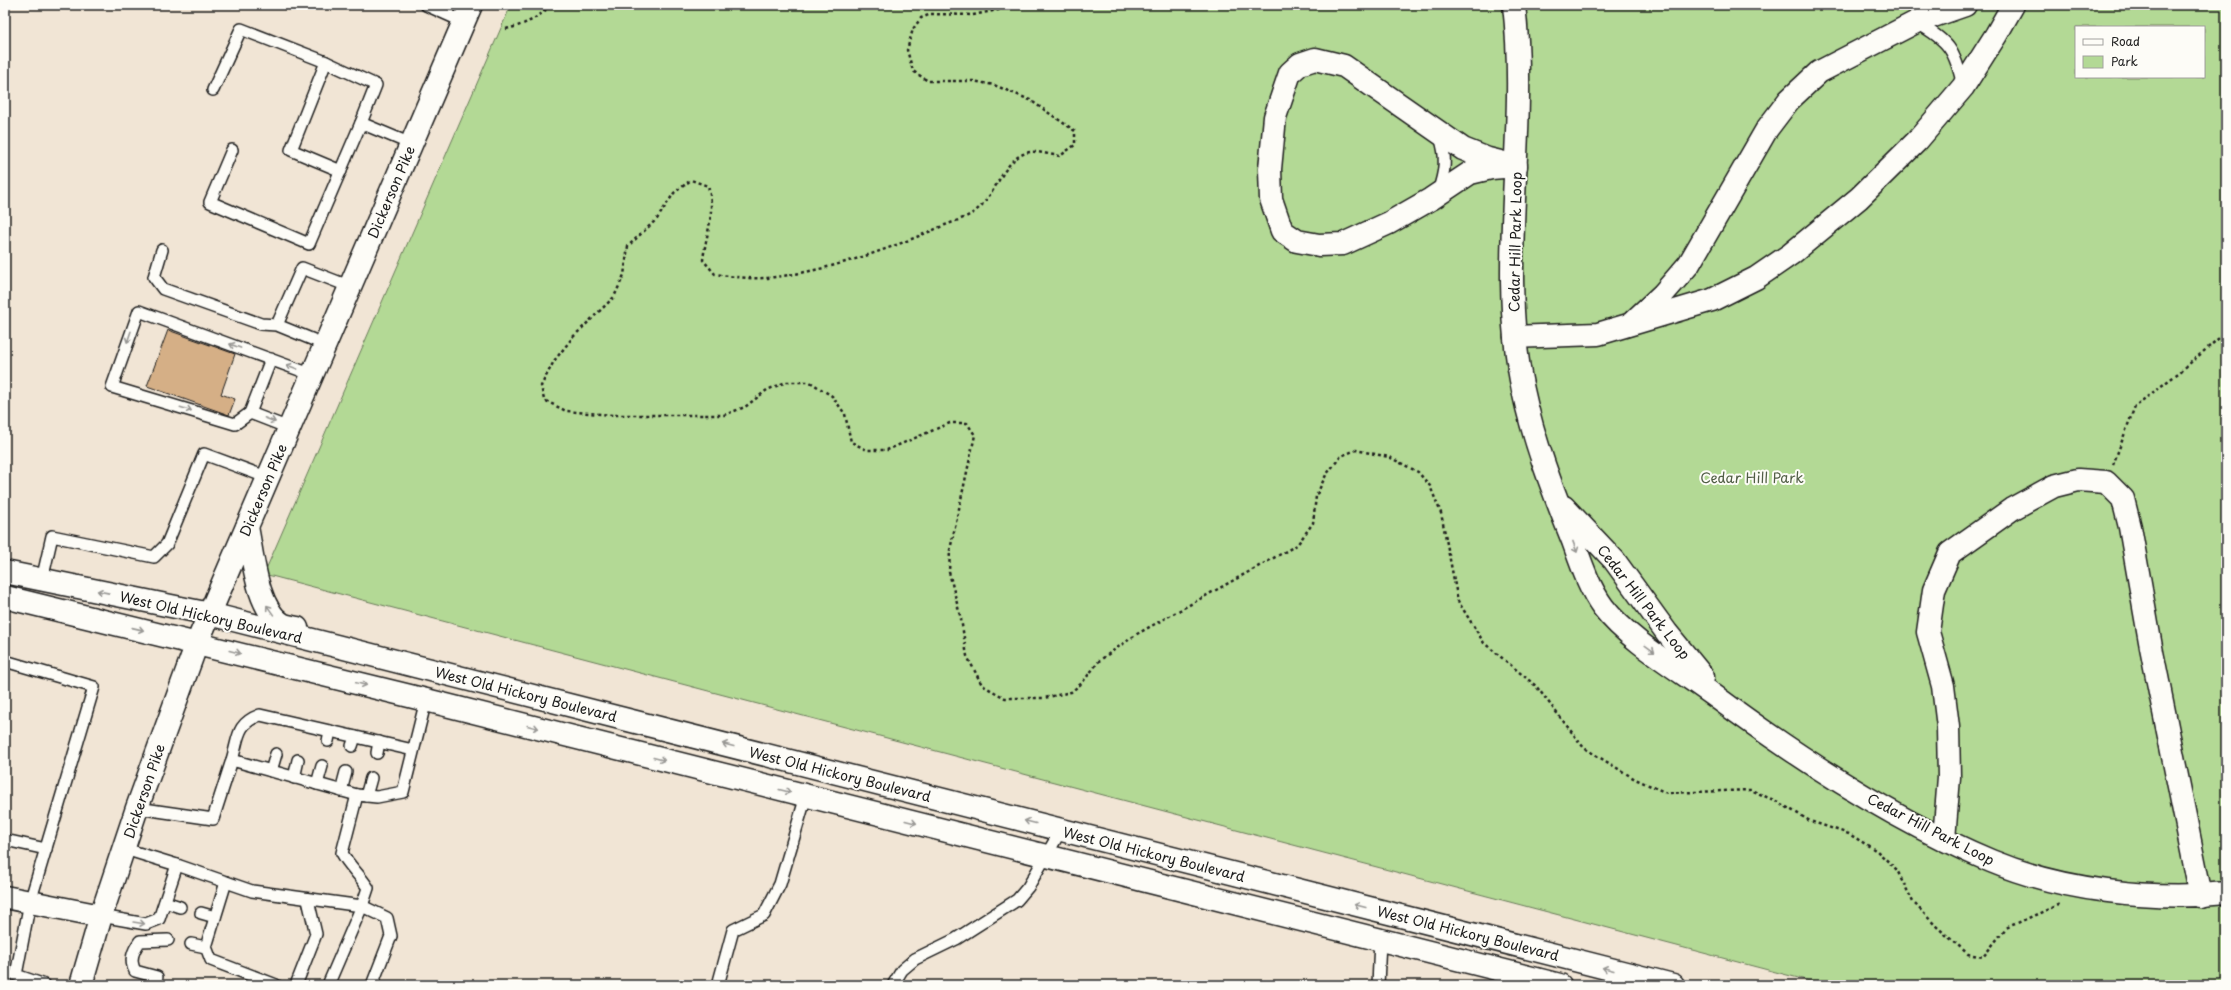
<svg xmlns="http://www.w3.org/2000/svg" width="2231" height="990" viewBox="0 0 2231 990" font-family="'Playpen Sans',sans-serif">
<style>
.green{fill:#b3d995;stroke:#687a58;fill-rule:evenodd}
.building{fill:#d5af86;stroke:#1c1c1c}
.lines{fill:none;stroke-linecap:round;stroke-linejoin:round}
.lane-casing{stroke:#1c1c1c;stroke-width:14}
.street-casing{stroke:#1c1c1c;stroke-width:25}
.primary-casing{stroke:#1c1c1c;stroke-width:25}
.path{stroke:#1c1c1c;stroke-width:2.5;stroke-dasharray:3 3;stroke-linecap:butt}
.lane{stroke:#fdfcf7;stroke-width:11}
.street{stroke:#fdfcf7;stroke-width:22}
.primary{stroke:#fdfcf7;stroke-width:22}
.oneway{stroke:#989794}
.labels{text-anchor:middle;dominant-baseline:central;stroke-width:4;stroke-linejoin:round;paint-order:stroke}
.street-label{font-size:14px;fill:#1c1c1c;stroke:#fdfcf7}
.park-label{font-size:14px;fill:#515e46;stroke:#fdfcf7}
</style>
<rect width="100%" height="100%" fill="#f1e5d5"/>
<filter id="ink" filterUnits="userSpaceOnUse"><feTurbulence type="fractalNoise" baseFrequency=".025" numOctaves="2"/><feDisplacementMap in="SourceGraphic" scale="8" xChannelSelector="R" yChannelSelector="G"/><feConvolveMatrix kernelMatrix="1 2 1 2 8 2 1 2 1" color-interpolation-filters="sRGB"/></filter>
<g filter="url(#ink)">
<path class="green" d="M511 5H2226V985H1825L264 574ZM2076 27H2204V77H2076Z"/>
<polygon class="building" points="168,330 235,354 221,394 235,399 229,415 147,386"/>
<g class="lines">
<defs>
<g id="lane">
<polyline points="426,5 464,22"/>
<path d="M1917 23C1949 41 1955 50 1963 86"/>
<polyline points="213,90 241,29 326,62"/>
<polyline points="232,150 210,202 309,244 361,123 411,144"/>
<polyline points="341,171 291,150 326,62 376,85 361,123"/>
<path d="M1438 192C1445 172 1447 157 1440 137"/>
<polyline points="162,250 154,277 163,289 261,324 277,325"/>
<polyline points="326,345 277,325 302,268 351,287"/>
<polyline points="271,359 250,413 235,424 112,387 139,311 313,375"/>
<polyline points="250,413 289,428"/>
<polyline points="42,580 52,536 154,557 167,544 204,454 269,478"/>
<polyline points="5,661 94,687 30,902 16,975 45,985"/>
<polyline points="328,741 330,731"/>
<polyline points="352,746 355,737"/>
<polyline points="377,753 379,742"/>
<path d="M232 760C239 737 236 724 260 715L413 750"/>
<polyline points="271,771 276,754"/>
<polyline points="294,778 298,760"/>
<polyline points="317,784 322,766"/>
<polyline points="341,791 346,772"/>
<polyline points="366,796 371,778"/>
<polyline points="137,808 213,819 232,760 357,795 377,797 403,792 426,700"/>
<polyline points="5,840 46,849"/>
<path d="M125 849 177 865 252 891 362 906 368 888C360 875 349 866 342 853L357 795"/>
<polyline points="226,882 206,947 211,960 276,985"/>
<polyline points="165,902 180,907"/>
<polyline points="201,913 215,917"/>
<polyline points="101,916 146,924 159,919 177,865"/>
<polyline points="191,944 206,947"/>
<path d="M157 977 135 971C129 960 133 951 140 941L168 940"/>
<polyline points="296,985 316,934 308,900"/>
<polyline points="328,985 362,906 387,918 391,936 372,985"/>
<polyline points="718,985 733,930 764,915 780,884 806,796"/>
<polyline points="893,985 902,970 915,959 956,939 1017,900 1028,887 1061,830"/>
<polyline points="1378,985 1380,940"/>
</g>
<g id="street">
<path d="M1514 5C1529 133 1496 263 1523 390 1534 442 1553 491 1573 541 1581 563 1589 588 1603 607 1628 640 1678 669 1712 694 1797 757 1893 820 1991 861 2061 890 2151 901 2226 893"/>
<polygon points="1315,59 1344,66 1463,149 1488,159 1516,166 1491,168 1470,173 1431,199 1389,223 1343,244 1319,245 1297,241 1282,231 1271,199 1270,169 1275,117 1290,73 1300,64"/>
<polyline points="1634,321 1663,294 1689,264 1767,129 1789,100 1819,72 1916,22 1965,5"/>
<polyline points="1515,337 1598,334 1712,300 1756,278 1791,254 1859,198 1917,141 1963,87 1996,35 2013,5"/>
<polyline points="1564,507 1614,560 1667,633 1703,677"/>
<polyline points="1944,839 1949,777 1948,727 1943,686 1928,632 1934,590 1950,553 2012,509 2054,486 2078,480 2106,482 2123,499 2130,527 2151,647 2201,896"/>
<polyline points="5,897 101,916"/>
</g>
<g id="primary">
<path d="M247 527C253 555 256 607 282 624 286 626 293 627 297 628"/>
<polyline points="5,572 210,614 1673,985"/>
<polyline points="5,597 426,700 1560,985"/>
<polyline points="81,985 101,916 137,808 197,643 471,5"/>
</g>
</defs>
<use href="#lane" class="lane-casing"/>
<use href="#street" class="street-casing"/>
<use href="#primary" class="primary-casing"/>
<g class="path">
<path d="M1023 5 973 15 931 14 921 18 913 29 907 50 913 71 928 81H973L994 85 1030 100 1075 131V145L1060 156C1051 155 1039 151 1030 152 1001 157 998 198 971 214 961 220 949 223 938 228 887 250 831 270 775 277 755 280 734 277 715 274L703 260C706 233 716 214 708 186L691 180 674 193 657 219 628 246 624 275 614 297 573 337 554 361 541 386 544 400 566 411 613 415H724L745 407 767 390 786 382H810L832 396 845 414 851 442 867 450H887L950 423H967L975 435 950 550 949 572 961 619 967 656 982 685 1005 698H1044L1071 692 1082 683 1100 660 1137 634 1297 545 1313 523 1316 496 1326 475 1341 456 1356 450 1389 457 1418 472 1430 486 1441 513 1458 601 1484 643 1536 686 1584 748 1635 779 1667 793 1751 790 1778 802 1810 821 1849 834 1877 851 1897 870 1913 902 1937 927 1968 954 1983 957 2006 928 2060 904"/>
<path d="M506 29C525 25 538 18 551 5"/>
<polyline points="2113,465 2135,406 2181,371 2226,332"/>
</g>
<use href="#lane" class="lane"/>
<use href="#street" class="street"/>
<use href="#primary" class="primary"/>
</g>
<defs><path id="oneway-shaft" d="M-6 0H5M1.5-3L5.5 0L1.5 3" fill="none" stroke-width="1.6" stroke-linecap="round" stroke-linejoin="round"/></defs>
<g class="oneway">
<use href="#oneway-shaft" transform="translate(129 337) rotate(109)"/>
<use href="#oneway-shaft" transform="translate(235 346) rotate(-160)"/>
<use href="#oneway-shaft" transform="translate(292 367) rotate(-160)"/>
<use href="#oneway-shaft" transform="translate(186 409) rotate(17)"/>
<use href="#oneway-shaft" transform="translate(270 420) rotate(21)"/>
<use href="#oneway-shaft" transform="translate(1575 547) rotate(69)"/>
<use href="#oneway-shaft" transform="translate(103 592) rotate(-169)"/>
<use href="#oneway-shaft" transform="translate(270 610) rotate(-125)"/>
<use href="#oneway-shaft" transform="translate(138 629) rotate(13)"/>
<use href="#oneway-shaft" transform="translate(1650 649) rotate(36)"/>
<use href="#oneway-shaft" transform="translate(235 652) rotate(14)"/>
<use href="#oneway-shaft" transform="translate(361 684) rotate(14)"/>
<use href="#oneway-shaft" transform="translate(533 727) rotate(14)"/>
<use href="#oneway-shaft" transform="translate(728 745) rotate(-166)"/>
<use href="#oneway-shaft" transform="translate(659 759) rotate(14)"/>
<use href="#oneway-shaft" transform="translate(785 791) rotate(14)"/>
<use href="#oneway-shaft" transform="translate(911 822) rotate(14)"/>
<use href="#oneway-shaft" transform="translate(1030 822) rotate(-166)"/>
<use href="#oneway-shaft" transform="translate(1360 906) rotate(-166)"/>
<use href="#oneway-shaft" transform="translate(139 923) rotate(9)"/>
<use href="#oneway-shaft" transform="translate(1608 969) rotate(-166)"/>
</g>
</g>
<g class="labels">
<g class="street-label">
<text transform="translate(391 192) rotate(-67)">Dickerson Pike</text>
<text transform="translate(1515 242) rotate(-89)">Cedar Hill Park Loop</text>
<text transform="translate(263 490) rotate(-67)">Dickerson Pike</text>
<text transform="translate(1644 602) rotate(52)">Cedar Hill Park Loop</text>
<text transform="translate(211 617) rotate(13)">West Old Hickory Boulevard</text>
<text transform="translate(526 694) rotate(14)">West Old Hickory Boulevard</text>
<text transform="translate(840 774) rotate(14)">West Old Hickory Boulevard</text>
<text transform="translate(144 791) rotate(-71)">Dickerson Pike</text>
<text transform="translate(1931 829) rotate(27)">Cedar Hill Park Loop</text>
<text transform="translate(1154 854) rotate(14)">West Old Hickory Boulevard</text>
<text transform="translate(1468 933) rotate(14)">West Old Hickory Boulevard</text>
</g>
<g class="park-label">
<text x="1752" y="477">Cedar Hill Park</text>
</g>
</g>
<rect width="2231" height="990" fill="none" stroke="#fdfcf7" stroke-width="20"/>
<rect x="10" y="10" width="2211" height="970" fill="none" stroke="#1c1c1c" stroke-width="1.5" filter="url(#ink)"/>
<rect x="2075" y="26" width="130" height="52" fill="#fdfcf7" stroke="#a3a29f"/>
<rect x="2083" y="39" width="20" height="6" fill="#fdfcf7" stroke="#a3a29f"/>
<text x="2111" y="46" font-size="12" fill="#1c1c1c">Road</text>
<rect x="2083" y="56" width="20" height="12" fill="#b3d995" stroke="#a3a29f"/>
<text x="2111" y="66" font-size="12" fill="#1c1c1c">Park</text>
</svg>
